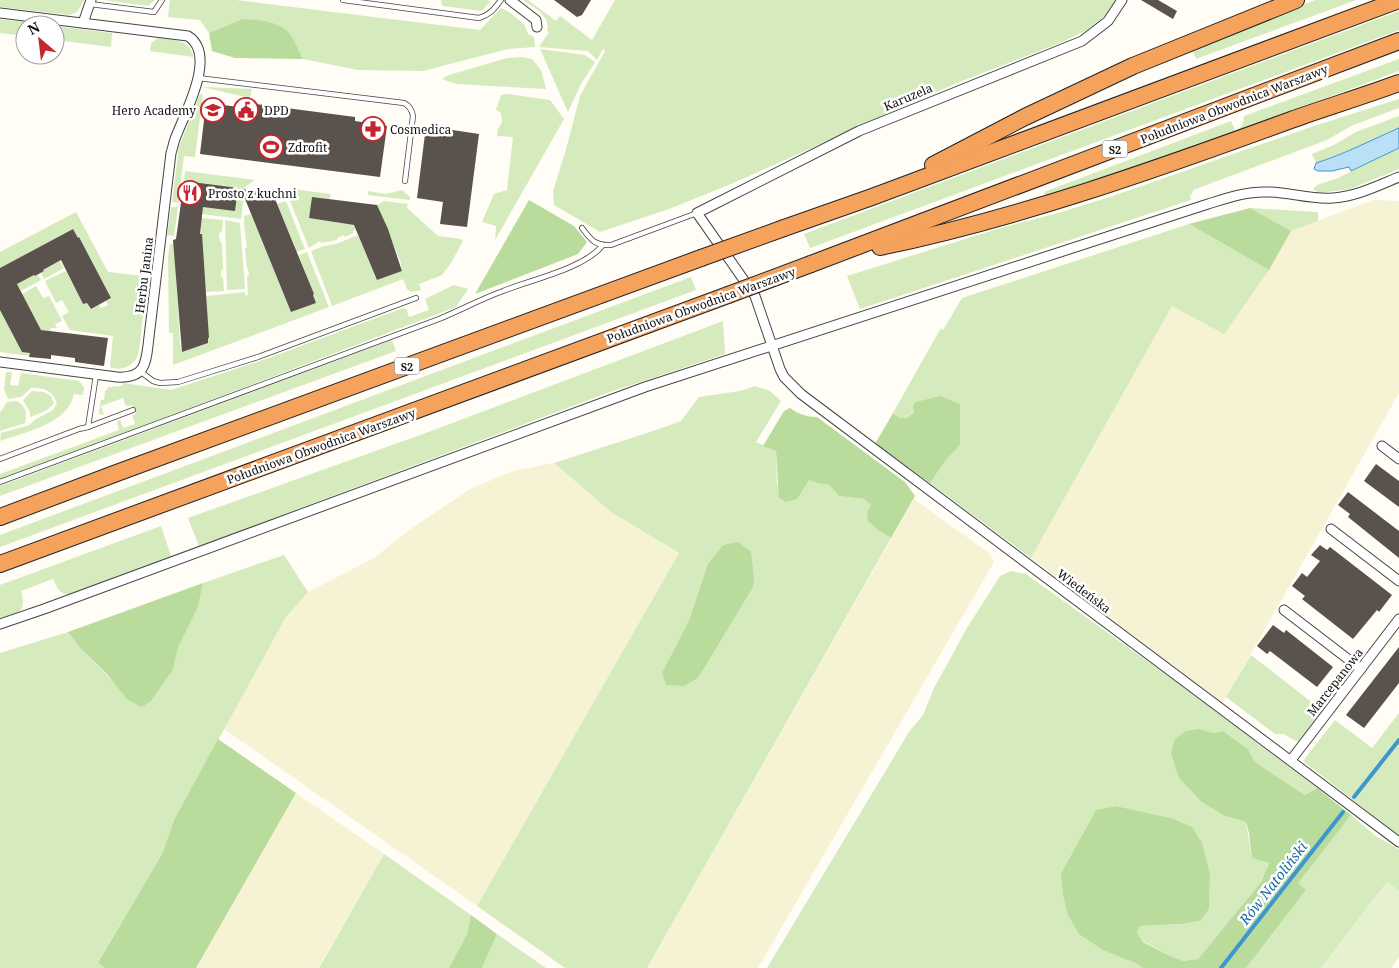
<svg xmlns="http://www.w3.org/2000/svg" width="1399" height="968" viewBox="0 0 1399 968" font-family="'Noto Serif',serif">
<style>
.farmland{fill:#f6f3d4}
.green{fill:#d5ebbd}
.forest{fill:#b9dc9c}
.pitch{fill:#e6f2cf}
.water{fill:#b9e0f7;stroke:#3f96cf}
.lines{fill:none;stroke-linecap:round;stroke-linejoin:round}
.stream{stroke:#3f96cf;stroke-width:4}
.building{fill:#5a524d}
.lane-casing{stroke:#444;stroke-width:6}
.street-casing{stroke:#444;stroke-width:11}
.highway-casing{stroke:#222;stroke-width:18}
.lane{stroke:#fff;stroke-width:4.5}
.street{stroke:#fff;stroke-width:9}
.highway{stroke:#f5a25d;stroke-width:16}
.highway-bridge-casing{stroke:#222;stroke-width:18;stroke-linecap:butt}
.highway-bridge{stroke:#f5a25d;stroke-width:16}
.labels{text-anchor:middle;dominant-baseline:central;stroke-width:5;stroke-linejoin:round;paint-order:stroke}
.shield{fill:#fff;stroke:#585858;stroke-width:1}
.shield-label{font-size:11px;font-weight:bold;fill:#111}
.street-label{font-size:12px;fill:#111;stroke:#fff}
.poi-label{font-size:12px;fill:#111;stroke:#fff;text-anchor:start}
.water-label{font-size:14px;font-style:italic;fill:#1768a6;stroke:#fff}
</style>
<rect width="100%" height="100%" fill="#fffdf5"/>
<g class="farmland">
<polygon points="1373,200 1399,201 1399,393 1223,703 1031,558 1172,306 1269,270 1291,231"/>
<polygon points="554,463 611,512 679,553 477,906 224,729 286,617 308,592 374,558 408,531 470,489 513,471"/>
<polygon points="914,499 989,553 994,562 758,968 647,968"/>
<polygon points="296,793 384,854 318,968 196,968"/>
</g>
<g class="green">
<polygon points="0,0 84,0 77,12 70,15 0,7"/>
<polygon points="104,0 155,0 148,6"/>
<polygon points="170,0 236,0 480,30 501,8 509,12 524,24 528,34 534,37 535,47 508,49 423,71 358,70 303,59 290,34 242,19 209,33 200,20 168,17"/>
<polygon points="441,0 488,0 490,2 482,11 442,6"/>
<path d="M523 0H528L556 21 560 16 592 40 615 0H1115L1107 14 1087 30 1060 43 957 83 731 184 669 209 600 232 554 205 553 191 565 153 580 96 605 51 603 49 597 60 588 51 539 47 549 32 547 30C551 16 533 7 523 0Z"/>
<polygon points="1315,0 1356,0 1196,59 1193,51"/>
<polygon points="1399,11 1399,30 810,248 804,234"/>
<polygon points="0,19 50,25 25,25 25,36 0,33"/>
<polygon points="55,26 112,33 111,47 55,40"/>
<path d="M158 38C175 40 188 38 194 57L150 51 151 43Z"/>
<polygon points="540,49 585,55 595,62 581,84 568,112"/>
<polygon points="521,57 532,59 541,70 546,89 456,84 442,79 449,75 507,58"/>
<path d="M1399 59V71L1182 151 1045 196 1044 192 1231 121 1235 130C1243 128 1243 123 1244 116Z"/>
<polygon points="202,87 252,89 250,98"/>
<polygon points="200,94 203,95 195,157 184,156 178,203 172,202 179,147"/>
<polygon points="508,94 550,100 564,119 495,240 496,226 482,222 494,194 507,190 513,137 497,136 498,129 502,122 501,113 496,110 501,95"/>
<polygon points="1399,99 1399,108 1351,126 1327,140 1193,190 1192,194 1190,195 1191,200 860,309 847,276 997,229 1058,213 1107,198 1314,126"/>
<path d="M1399 116V128C1371 140 1345 154 1316 163L1312 154 1334 145 1356 132Z"/>
<polygon points="1399,148 1399,169 1350,189 1319,193 1313,189 1317,185 1338,178"/>
<polygon points="185,171 255,180 245,187 241,219 202,214 203,207 184,181"/>
<polygon points="292,189 331,194 330,199 312,197 309,218 354,225 356,229 353,231 353,233 345,237 344,235 337,238 337,240 321,243 320,241 309,248 290,201"/>
<polygon points="402,190 410,197 410,200 368,195 368,191 386,194"/>
<polygon points="286,201 305,249 296,252 295,246 277,204"/>
<polygon points="384,201 408,204 407,208 438,236 461,239 463,241 451,263 442,275 419,284 421,290 411,292 407,289 403,279 332,306 311,251 324,246 336,244 358,235 377,280 402,271 401,263 377,205"/>
<polygon points="171,207 178,207 174,236 167,235"/>
<polygon points="1250,208 1318,212 1318,221 1291,231"/>
<path d="M76 212 108 272 143 276 139 312 143 316C141 328 141 347 137 357 132 368 118 371 110 367L113 336 70 330 62 316 69 312 62 300 56 303 45 281 66 271 83 304 87 303 90 309 99 305 101 308 108 305 106 301 111 299 79 238H78L73 229 0 268V252Z"/>
<polygon points="251,214 291,312 316,303 299,255 307,252 329,307 173,365 173,333 169,333 168,256 170,244 173,244 175,250 180,344 182,352 208,343 206,296 245,292 245,295 248,295 247,277 249,276 248,269 247,269 245,248 247,248 244,224 244,216"/>
<polygon points="202,218 223,220 222,232 219,233 220,242 222,243 223,270 221,270 221,277 223,277 224,291 205,292 200,223"/>
<polygon points="225,220 240,223 245,289 227,290"/>
<polygon points="1189,224 1269,270 1224,334 1172,306 1031,558 930,483 946,460 960,445 914,411 907,418 900,418 893,413 941,328 943,330 962,298"/>
<polygon points="60,261 64,268 44,279 41,273 44,271 43,270"/>
<polygon points="34,275 35,276 38,275 41,280 21,291 17,284"/>
<polygon points="691,277 696,290 0,547 0,535"/>
<polygon points="454,285 468,289 456,307 0,480 0,474 119,430 117,421 120,420 123,428 135,424 132,415 136,414 132,405 126,406 123,398 101,406 104,415 99,414 101,400 104,400 105,391 109,387 122,386 123,383 171,390 266,359 403,308 406,309 409,317 429,310 425,299"/>
<polygon points="36,286 43,298 49,296 62,321 55,324 57,328 51,328 50,331 41,330 22,294"/>
<polygon points="0,310 30,353 29,356 0,352"/>
<polygon points="723,321 725,354 610,392 199,546 188,518 434,430"/>
<polygon points="392,340 396,351 0,496 0,486"/>
<path d="M6 372H12L10 385 18 386 21 373 79 381 84 387 83 395 74 394C68 424 25 432 0 441L1 433 29 425 36 419 53 410 57 403C52 390 45 388 31 388L21 397 8 399 4 389Z"/>
<polygon points="755,386 770,391 781,401 756,442 776,451 777,485 809,480 817,483 829,485 839,496 864,499 871,505 867,512 878,530 891,538 647,968 565,968 477,906 679,553 611,512 554,463 653,431 681,421 699,397 740,391"/>
<path d="M32 391 44 392 51 396 54 403C48 411 39 414 30 417V412L23 400Z"/>
<path d="M17 401C26 406 27 412 25 423L0 431V413L7 402Z"/>
<path d="M161 526 171 556 68 595C58 593 57 587 53 579L21 591C27 613 19 613 0 618V585Z"/>
<polygon points="284,555 308,592 286,617 174,820 162,854 98,961 105,968 0,968 0,653 68,632 81,649 117,685 173,669 178,648 198,607 203,583"/>
<polygon points="1011,571 1026,574 1172,679 1317,788 1305,795 1255,762 1248,749 1223,731 1213,733 1200,729 1225,816 1246,822 1252,858 1269,862 1261,882 1198,959 1183,961 1168,955 1143,941 1137,932 1140,926 1181,924 1199,921 1209,909 1210,875 1171,818 1116,806 1096,810 1061,873 1133,962 1143,968 767,968 909,732 923,715 934,688 967,628 1000,576"/>
<polygon points="1251,655 1323,711 1298,742 1283,734 1275,734 1226,697"/>
<polygon points="1399,713 1399,836 1303,761 1335,720 1372,748"/>
<polygon points="1351,815 1377,837 1399,849 1399,891 1387,882 1321,968 1246,968 1306,890 1297,883"/>
<polygon points="384,854 471,915 467,934 449,968 319,968"/>
<polygon points="497,934 546,968 482,968"/>
</g>
<g class="forest">
<path d="M242 19C258 20 279 21 290 34 295 41 299 51 303 59L235 58 212 51 209 33Z"/>
<polygon points="529,200 574,226 587,242 578,254 475,294"/>
<polygon points="1250,208 1291,231 1269,270 1189,224"/>
<polygon points="940,396 960,404 960,445 946,460 930,483 875,444 893,413 900,418 907,418 914,412 913,406 916,402"/>
<path d="M790 408C798 414 807 417 817 417L905 482 915 496 891 538 878 530 868 521 867 512 871 505 864 499 839 496 829 485 817 483 809 480 797 499 786 502 779 498 776 451 763 446 784 411Z"/>
<polygon points="738,542 751,552 754,578 753,587 698,678 684,686 666,685 662,673 689,621 708,564 723,545"/>
<polygon points="203,583 198,607 178,648 173,669 151,701 142,707 128,700 107,674 81,649 68,632"/>
<polygon points="1200,729 1213,733 1223,731 1248,749 1255,762 1305,795 1317,788 1351,815 1298,883 1306,890 1246,968 1143,968 1133,962 1103,950 1079,934 1068,915 1063,895 1061,873 1096,810 1116,806 1171,818 1192,827 1202,843 1210,875 1209,909 1200,921 1181,924 1140,926 1137,932 1143,942 1168,955 1183,961 1198,959 1261,882 1269,863 1252,858 1249,833 1246,822 1225,816 1202,802 1179,778 1171,753 1175,739 1186,731"/>
<polygon points="218,739 296,793 196,968 105,968 98,962 162,854 174,820"/>
<polygon points="471,915 497,934 482,968 449,968 467,934"/>
</g>
<polygon class="pitch" points="1387,882 1399,891 1399,957 1391,968 1321,968"/>
<path class="water" d="M1399 128V148L1351 171 1349 167 1332 171H1318L1314 169 1316 163C1345 154 1371 140 1399 128Z"/>
<g class="lines">
<g class="stream">
<polyline points="1354,797 1399,740"/>
<polyline points="1221,968 1343,812"/>
</g>
</g>
<g class="building">
<polygon points="554,0 591,0 582,15 577,17"/>
<polygon points="1141,0 1158,0 1177,11 1173,19"/>
<polygon points="240,102 355,117 355,121 387,126 380,177 200,154 206,103 239,107"/>
<polygon points="426,126 479,134 467,227 440,224 443,202 417,198"/>
<polygon points="184,181 238,188 235,211 203,207 200,234 202,234 209,338 208,338 208,343 182,352 173,240 176,239"/>
<polygon points="241,189 273,194 314,294 313,295 316,303 291,312"/>
<polygon points="312,197 377,205 388,229 402,271 377,280 354,225 309,218"/>
<polygon points="73,229 78,238 79,237 111,298 91,309 87,303 83,304 61,260 43,270 44,271 35,276 34,275 17,284 41,330 108,338 104,366 75,362 75,358 51,355 51,359 29,357 30,353 22,352 0,310 0,268"/>
<polygon points="1376,464 1399,481 1399,507 1364,481"/>
<polygon points="1348,492 1399,531 1399,558 1348,517 1350,514 1338,505"/>
<polygon points="1320,545 1327,550 1330,547 1392,595 1379,612 1377,610 1353,639 1302,599 1305,596 1292,586 1302,573 1307,577 1320,561 1311,555"/>
<polygon points="1273,625 1284,633 1286,630 1333,667 1317,687 1270,651 1267,654 1257,646"/>
<polygon points="1399,647 1399,683 1364,728 1346,715"/>
</g>
<g class="lines">
<defs>
<g id="lane">
<path d="M343 0 479 18C490 15 494 9 501 0"/>
<polyline points="90,4 154,12 162,0"/>
<path d="M198 78 404 103C410 106 412 110 413 116L405 181"/>
<path d="M582 228C591 240 595 246 611 245L697 213"/>
<polyline points="141,372 153,381 160,383 178,382 258,357 416,298"/>
<polyline points="88,427 96,375"/>
<polyline points="0,459 79,429 88,427 133,410"/>
<path d="M0 482 439 319C461 310 481 299 503 291 530 280 583 269 602 246"/>
</g>
<g id="street">
<polyline points="510,0 536,20 537,27"/>
<polyline points="1122,0 1108,21 1082,41 859,131 697,213 755,296 780,369 784,377 801,394 1399,842"/>
<path d="M0 13 188 36C217 54 186 111 177 134 174 140 173 147 171 153L149 337C146 361 147 379 117 377L0 362"/>
<polyline points="83,23 91,0"/>
<polyline points="1382,446 1399,459"/>
<polyline points="1331,529 1399,581"/>
<polyline points="1284,610 1361,669"/>
<path d="M0 624 44 609 645 387 1208 204C1227 198 1247 191 1268 192 1290 192 1311 200 1333 198 1357 196 1377 186 1399 177"/>
<polyline points="1291,760 1399,619"/>
</g>
<g id="highway">
<polyline points="933,165 1025,117 1133,66 1296,0"/>
<polyline points="784,228 872,197 1399,0"/>
<path d="M880 247C1020 218 1157 169 1291 120 1327 107 1364 96 1399 83"/>
<polyline points="811,264 1399,41"/>
<polyline points="0,517 114,474 701,258"/>
<polyline points="0,564 728,295"/>
</g>
</defs>
<use href="#lane" class="lane-casing"/>
<use href="#street" class="street-casing"/>
<use href="#highway" class="highway-casing"/>
<use href="#lane" class="lane"/>
<use href="#street" class="street"/>
<use href="#highway" class="highway"/>
<defs>
<g id="highway-bridge">
<polyline points="701,258 784,228"/>
<polyline points="728,295 811,264"/>
</g>
</defs>
<use href="#highway-bridge" class="highway-bridge-casing"/>
<use href="#highway-bridge" class="highway-bridge"/>
</g>
<defs>
<symbol id="school-ring" viewBox="-11 -11 22 22"><circle r="9.5" fill="#fff" stroke="#c4262e" stroke-width="1.5"/><path d="M0-5L7-2L0 1L-7-2ZM-4 1L0 2.5L4 1V4Q0 6-4 4Z" fill="#c4262e"/></symbol>
<symbol id="civic-ring" viewBox="-11 -11 22 22"><circle r="9.5" fill="#fff" stroke="#c4262e" stroke-width="1.5"/><path d="M-.6-6.5H3V-4.5H.6V-3L4-1V1h2V6H-6V1h2V-1L-.6-3ZM-1.2 2.5V6h2.4V2.5Z" fill="#c4262e"/></symbol>
<symbol id="pharmacy-ring" viewBox="-11 -11 22 22"><circle r="9.5" fill="#fff" stroke="#c4262e" stroke-width="1.5"/><path d="M-2-6h4v4h4v4h-4v4h-4v-4h-4v-4h4Z" fill="#c4262e"/></symbol>
<symbol id="stadium-ring" viewBox="-11 -11 22 22"><circle r="9.5" fill="#fff" stroke="#c4262e" stroke-width="1.5"/><path d="M0-5a6.5 5 0 1 0 0 10a6.5 5 0 1 0 0-10ZM-3.5-1.8h7v3.6h-7Z" fill="#c4262e"/></symbol>
<symbol id="restaurant-ring" viewBox="-11 -11 22 22"><circle r="9.5" fill="#fff" stroke="#c4262e" stroke-width="1.5"/><path d="M-5-6h1v4h1v-4h1v4h1v-4h1v5L-1.5 .5V6h-2V.5L-5-1ZM5-6V6H3V1.5H1.5Q1.5-4 5-6Z" fill="#c4262e"/></symbol>
</defs>
<g fill-rule="evenodd">
<use href="#school-ring" x="199" y="96" width="28" height="28"/>
<use href="#civic-ring" x="232" y="96" width="28" height="28"/>
<use href="#pharmacy-ring" x="359" y="115" width="28" height="28"/>
<use href="#stadium-ring" x="257" y="133" width="28" height="28"/>
<use href="#restaurant-ring" x="176" y="179" width="28" height="28"/>
</g>
<g class="labels">
<g class="shield">
<rect x="1102.5" y="140.5" width="25" height="17" rx="4"/>
<rect x="394.5" y="357.5" width="25" height="17" rx="4"/>
</g>
<g class="shield-label">
<text x="1115" y="149">S2</text>
<text x="407" y="366">S2</text>
</g>
<g class="street-label">
<text transform="translate(908 97) rotate(-23)">Karuzela</text>
<text transform="translate(1234 104) rotate(-21)">Południowa Obwodnica Warszawy</text>
<text transform="translate(144 275) rotate(-83)">Herbu Janina</text>
<text transform="translate(701 305) rotate(-20)">Południowa Obwodnica Warszawy</text>
<text transform="translate(321 446) rotate(-20)">Południowa Obwodnica Warszawy</text>
<text transform="translate(1084 591) rotate(37)">Wiedeńska</text>
<text transform="translate(1335 682) rotate(-52)">Marcepanowa</text>
</g>
<g class="poi-label">
<text x="196" y="110" text-anchor="end">Hero Academy</text>
<text x="264" y="110">DPD</text>
<text x="390" y="129">Cosmedica</text>
<text x="288" y="147">Zdrofit</text>
<text x="208" y="193">Prosto z kuchni</text>
</g>
<g class="water-label">
<text transform="translate(1273 883) rotate(-52)">Rów Natoliński</text>
</g>
</g>
<g transform="translate(40 40) rotate(332)"><circle r="24" fill="#ffffff" stroke="#a0a0a0"/>
<path d="M0-4L9 19L0 12L-9 19Z" fill="#c4262e"/>
<text y="-8" font-size="14" font-weight="bold" text-anchor="middle" fill="#111111">N</text>
</g>
</svg>
